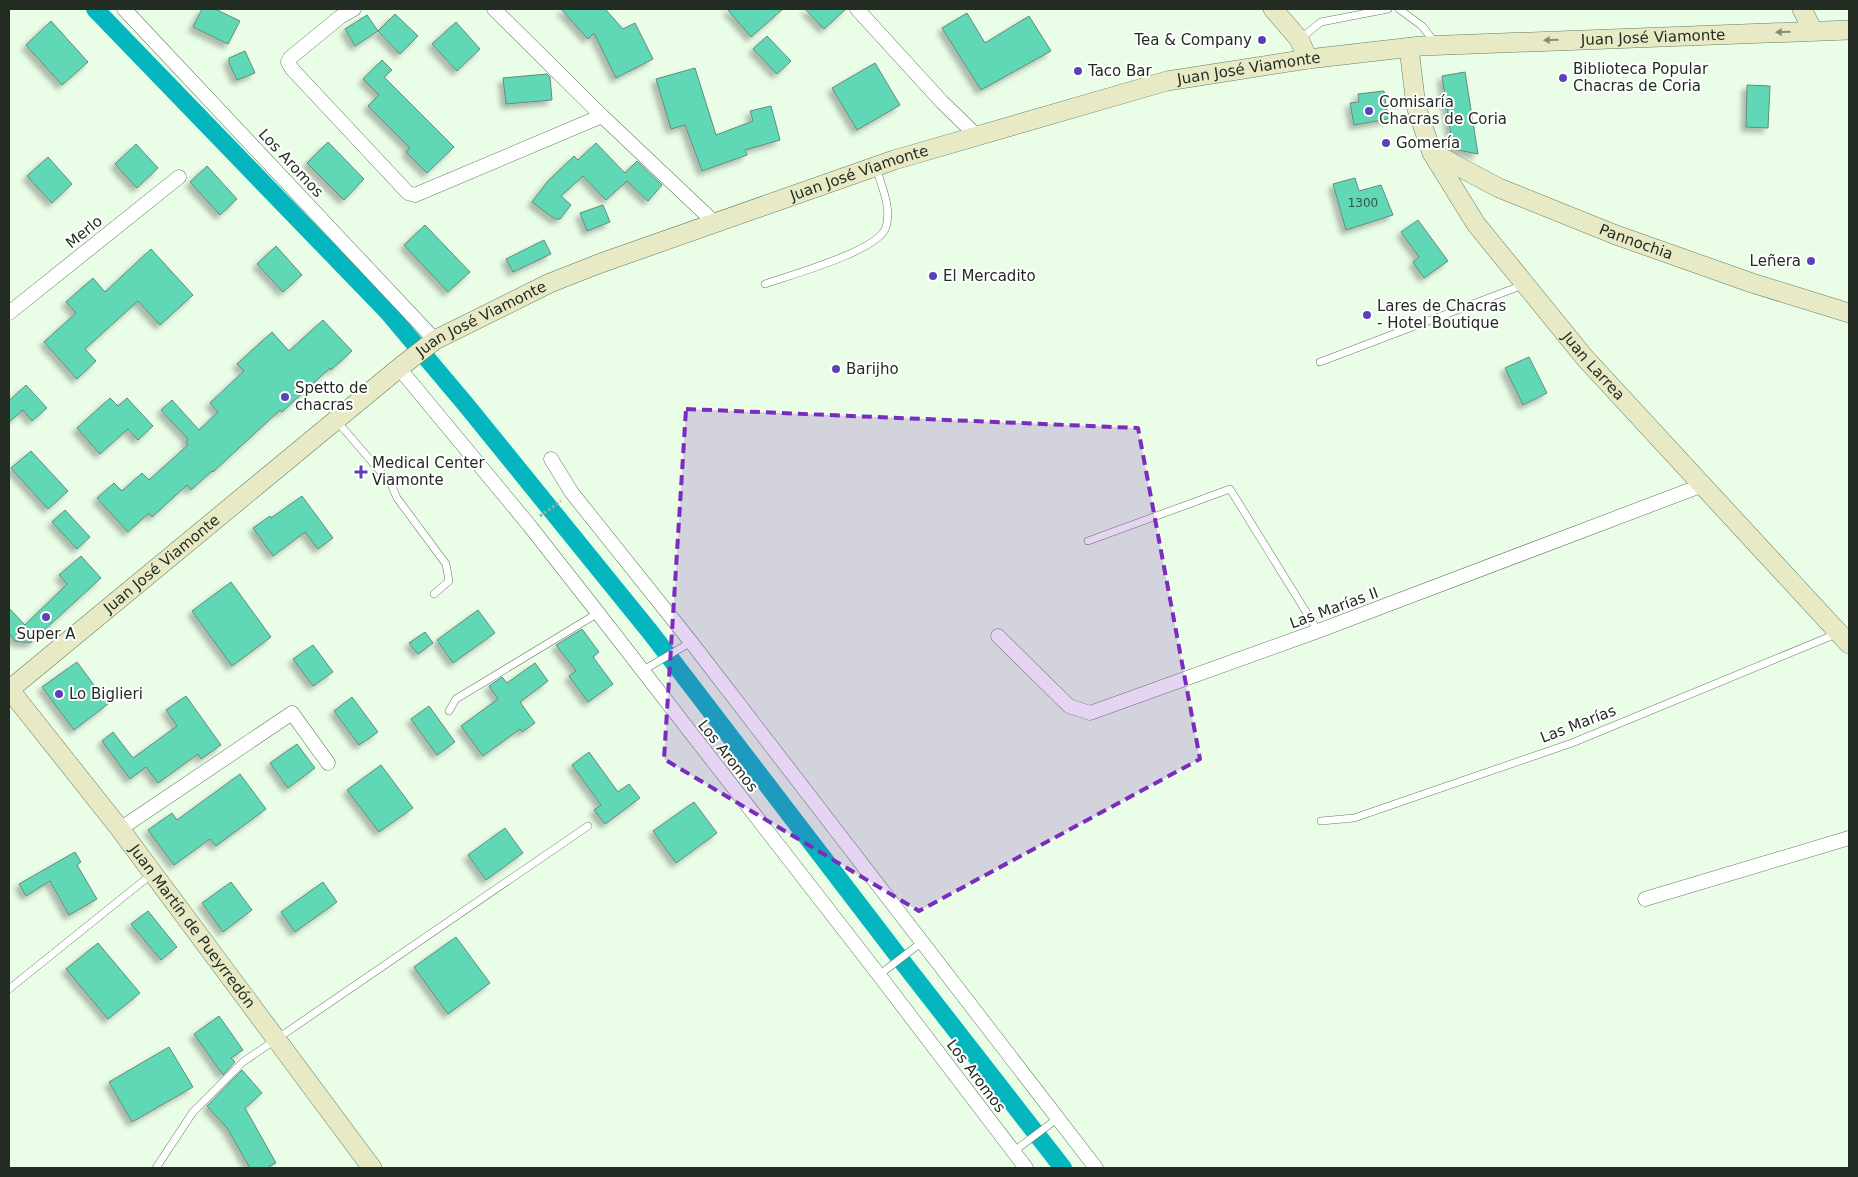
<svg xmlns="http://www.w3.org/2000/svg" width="1858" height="1177" viewBox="0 0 1858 1177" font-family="'DejaVu Sans',sans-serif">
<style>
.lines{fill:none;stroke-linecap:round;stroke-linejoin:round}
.canal{stroke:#06b6be;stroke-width:18}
.building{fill:#60d7b5;stroke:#658a7d;filter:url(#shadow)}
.lane-casing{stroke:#667c63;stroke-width:8}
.street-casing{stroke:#667c63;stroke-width:15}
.secondary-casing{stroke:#667c63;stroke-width:20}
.path{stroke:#9dad9c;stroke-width:3;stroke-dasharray:2.5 2.5;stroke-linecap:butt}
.lane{stroke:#fff;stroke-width:7}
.street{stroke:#fff;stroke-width:14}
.secondary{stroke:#e8eac6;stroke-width:19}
.oneway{fill:#868b74}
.marked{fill:#7b2cbf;fill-opacity:0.2;stroke:#7b2cbf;stroke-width:4;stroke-dasharray:10 6;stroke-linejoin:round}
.poi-dot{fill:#5c40b8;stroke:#fff;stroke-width:2}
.labels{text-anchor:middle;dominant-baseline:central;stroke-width:4;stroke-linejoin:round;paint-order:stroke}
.number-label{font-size:12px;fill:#325747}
.street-label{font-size:15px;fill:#232c22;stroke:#fff}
.poi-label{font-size:15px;fill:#232c22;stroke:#fff;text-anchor:start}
</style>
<defs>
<filter id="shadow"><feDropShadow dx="-4.5" dy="4.5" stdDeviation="2.5" flood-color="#0004"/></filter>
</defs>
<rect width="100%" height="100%" fill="#e9fde7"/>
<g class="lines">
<polyline class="canal" points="95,9 387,311 467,406 651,633 905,965 1063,1168"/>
</g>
<g class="building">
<polygon points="202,9 215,9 240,21 228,44 193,27"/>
<polygon points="561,9 605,9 623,29 635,23 653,59 616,78 594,33 588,39"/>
<polygon points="727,9 783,9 751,37"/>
<polygon points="805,9 846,9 824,29"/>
<polygon points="967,13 985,43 1029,16 1051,51 981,90 942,28"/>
<polygon points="395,14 418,36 400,54 378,31"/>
<polygon points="367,15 378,31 355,46 345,29"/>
<polygon points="51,21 88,62 62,85 26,45"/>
<polygon points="456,22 480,49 457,71 432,44"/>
<polygon points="767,36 791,61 777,74 753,49"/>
<polygon points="245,51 255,73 237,80 229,63 229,58"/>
<polygon points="382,60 392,70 384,77 454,147 427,173 406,152 410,148 368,106 379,95 363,79"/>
<polygon points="875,63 900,105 857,130 832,88"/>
<polygon points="695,68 716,135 753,121 750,111 771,106 780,140 745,150 747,155 702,171 685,125 671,129 656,79"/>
<polygon points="1465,72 1478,154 1453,149 1442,76"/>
<polygon points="547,74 550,77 552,100 506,104 503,78"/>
<polygon points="1747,85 1770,86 1768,128 1746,127"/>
<polygon points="1384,91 1388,119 1354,125 1350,103 1359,102 1358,94"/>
<polygon points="328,142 364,179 344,200 307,163"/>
<polygon points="596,143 625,173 637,161 662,185 648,201 627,181 606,200 583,176 561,196 571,205 560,219 555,219 532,202 548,181 574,156 578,160"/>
<polygon points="136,144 158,168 137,188 115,164"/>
<polygon points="48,157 72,184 52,203 27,176"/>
<polygon points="207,166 237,199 220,215 190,182"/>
<polygon points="1355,178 1359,191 1381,185 1393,215 1346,230 1333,184"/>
<polygon points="603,205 610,222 587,231 580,213"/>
<polygon points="1418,220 1448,261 1424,278 1413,262 1419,257 1401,232"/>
<polygon points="425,225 470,272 448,292 404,245"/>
<polygon points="544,240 551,254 513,272 506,259"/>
<polygon points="276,246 302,275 283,292 257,264"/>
<polygon points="151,249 193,295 160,325 138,301 85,349 96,361 77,379 44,342 76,313 66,302 93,278 105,292"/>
<polygon points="323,320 352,351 331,370 330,368 282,412 280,410 213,472 212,471 191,490 187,485 152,517 149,513 128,532 97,498 114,483 122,491 142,473 149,480 188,445 186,442 188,439 161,410 172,400 199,430 218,412 210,403 244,371 237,364 272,332 289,351"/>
<polygon points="1529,357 1547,393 1523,405 1505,368"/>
<polygon points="26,385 47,408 32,421 23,410 9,422 9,401"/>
<polygon points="110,398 118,406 127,398 153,426 138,440 128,429 100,454 77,428"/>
<polygon points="31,451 68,491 48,509 11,468"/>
<polygon points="302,496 333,538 318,549 305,532 273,556 253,528 270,516 271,518"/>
<polygon points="65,510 90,537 77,549 52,522"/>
<polygon points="81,556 101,578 30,643 15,641 9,633 9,608 25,625 67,584 59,575"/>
<polygon points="231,582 271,637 232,666 192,611"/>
<polygon points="478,610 495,633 453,663 437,640"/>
<polygon points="582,629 599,652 593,657 613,684 588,702 569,676 576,671 556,645"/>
<polygon points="425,632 433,643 418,654 409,643"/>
<polygon points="313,645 333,672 313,686 293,659"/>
<polygon points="77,662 108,704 74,730 42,687"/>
<polygon points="535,663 548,681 520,702 535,723 522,732 520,729 483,756 461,726 498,699 489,686 502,677 507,683"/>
<polygon points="186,696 221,745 201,759 198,754 158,783 146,767 130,779 102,741 113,732 133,758 177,726 166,710"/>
<polygon points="352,697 378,732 359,745 334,711"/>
<polygon points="429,706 455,742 437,755 411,719"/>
<polygon points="297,744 315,768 288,788 270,763"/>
<polygon points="589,752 618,792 629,784 640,798 605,824 594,810 601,805 572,765"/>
<polygon points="381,765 413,808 379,832 347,790"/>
<polygon points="240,774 266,809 216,846 210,839 174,865 148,830 172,813 177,820"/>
<polygon points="694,802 717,833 676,863 653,831"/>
<polygon points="505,828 523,853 486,880 468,855"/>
<polygon points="75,852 81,862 77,865 97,899 69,915 50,881 26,896 19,884"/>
<polygon points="231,882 252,910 223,932 202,903"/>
<polygon points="323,882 337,902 295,932 281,912"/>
<polygon points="148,911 177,947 161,960 131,924"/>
<polygon points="456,937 490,983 448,1014 414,967"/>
<polygon points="98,943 140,993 108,1019 66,969"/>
<polygon points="219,1016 243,1050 231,1058 235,1062 223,1075 194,1034"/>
<polygon points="169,1047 193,1087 132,1122 109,1082"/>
<polygon points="242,1070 262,1093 245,1108 276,1163 267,1168 250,1168 227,1128 207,1106"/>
</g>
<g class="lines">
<defs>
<g id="lane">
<polyline points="1399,9 1422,26 1436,44"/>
<polyline points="1301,38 1321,22 1388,9"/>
<path d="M765 284C790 275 879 251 886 227 892 208 881 185 876 167"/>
<polyline points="1320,362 1523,285"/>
<polyline points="336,420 391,484 397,498 446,564 449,581 434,594"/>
<polyline points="1088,541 1230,489 1318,631"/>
<polyline points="642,671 691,642"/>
<polyline points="449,711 456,699 598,613"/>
<polyline points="1321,821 1354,818 1572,743 1836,634"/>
<polyline points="879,975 922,942"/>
<polyline points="9,989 152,874"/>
<polyline points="1013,1152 1058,1118"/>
<polyline points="156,1168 193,1112 243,1062 588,826"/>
</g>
<g id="street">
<polyline points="124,9 435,340"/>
<polyline points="354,9 340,17 290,58 288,62 292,69 408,193 415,195 602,116"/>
<polyline points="494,9 602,116 715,223"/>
<polyline points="857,9 942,102 977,136"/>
<polyline points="9,313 179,177"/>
<polyline points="399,368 529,525 598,613 879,975 1026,1168"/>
<polyline points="551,459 572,493 691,642 1096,1168"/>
<polyline points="998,636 1069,706 1090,713 1318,631 1703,485"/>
<polyline points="120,829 292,713 328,763"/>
<polyline points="1645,899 1849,838"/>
</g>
<g id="secondary">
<polyline points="1273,9 1299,39 1308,59"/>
<polyline points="1802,9 1813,31"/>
<path id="s1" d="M1409 48 1416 106 1432 153 1476 224 1585 358 1849 644"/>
<path id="s2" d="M1433 153 1499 188 1616 235 1752 283 1849 313"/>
<path id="s3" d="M9 689 120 829 372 1168"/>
<path id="s4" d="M9 690 399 368 435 340 550 283 601 263 894 160 1167 81 1308 59 1421 46 1849 30"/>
</g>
</defs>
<use href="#lane" class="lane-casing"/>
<use href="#street" class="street-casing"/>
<use href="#secondary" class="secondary-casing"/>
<polyline class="path" points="540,516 561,501"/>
<use href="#lane" class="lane"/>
<use href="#street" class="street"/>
<use href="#secondary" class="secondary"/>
</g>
<defs><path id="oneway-solid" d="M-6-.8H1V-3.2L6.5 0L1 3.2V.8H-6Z" transform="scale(1.25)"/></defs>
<g class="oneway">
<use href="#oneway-solid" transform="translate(1783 32) rotate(178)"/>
<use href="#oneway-solid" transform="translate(1551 40) rotate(178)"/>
</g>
<path class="marked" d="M686 409 1138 428 1200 759 919 911 664 759Z"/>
<g class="poi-dot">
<circle cx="1262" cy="40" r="5"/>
<circle cx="1078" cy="71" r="5"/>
<circle cx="1563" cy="78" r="5"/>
<circle cx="1369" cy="111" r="5"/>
<circle cx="1386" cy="143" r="5"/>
<circle cx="1811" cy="261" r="5"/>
<circle cx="933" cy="276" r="5"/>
<circle cx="1367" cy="315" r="5"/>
<circle cx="836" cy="369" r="5"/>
<circle cx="285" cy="397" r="5"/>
<path d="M358.5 464.5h5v5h5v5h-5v5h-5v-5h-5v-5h5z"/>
<circle cx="46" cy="617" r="5"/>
<circle cx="59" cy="694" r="5"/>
</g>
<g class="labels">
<g class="number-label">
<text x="1363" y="203">1300</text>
</g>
<g class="street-label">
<text stroke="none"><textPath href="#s4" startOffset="1818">Juan José Viamonte</textPath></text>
<text stroke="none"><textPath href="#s4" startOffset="1412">Juan José Viamonte</textPath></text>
<text transform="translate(291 163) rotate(47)">Los Aromos</text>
<text stroke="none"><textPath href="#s4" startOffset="1008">Juan José Viamonte</textPath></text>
<text transform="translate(84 232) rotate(-39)">Merlo</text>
<text stroke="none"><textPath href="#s2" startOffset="222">Pannochia</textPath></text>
<text stroke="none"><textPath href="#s4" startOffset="602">Juan José Viamonte</textPath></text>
<text stroke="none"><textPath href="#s1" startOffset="376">Juan Larrea</textPath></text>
<text stroke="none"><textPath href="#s4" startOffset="198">Juan José Viamonte</textPath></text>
<text transform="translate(1334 608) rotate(-20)">Las Marías II</text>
<text transform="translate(1578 724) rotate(-21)">Las Marías</text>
<text transform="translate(728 756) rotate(52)">Los Aromos</text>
<text stroke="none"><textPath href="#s3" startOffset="300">Juan Martín de Pueyrredón</textPath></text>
<text transform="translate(976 1076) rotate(53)">Los Aromos</text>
</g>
<g class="poi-label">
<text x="1252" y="40" text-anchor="end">Tea &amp; Company</text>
<text x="1573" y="69">Biblioteca Popular<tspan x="1573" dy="17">Chacras de Coria</tspan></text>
<text x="1088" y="71">Taco Bar</text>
<text x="1379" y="102">Comisaría<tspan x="1379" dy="17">Chacras de Coria</tspan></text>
<text x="1396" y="143">Gomería</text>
<text x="1801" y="261" text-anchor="end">Leñera</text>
<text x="943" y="276">El Mercadito</text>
<text x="1377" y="306">Lares de Chacras<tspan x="1377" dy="17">- Hotel Boutique</tspan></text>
<text x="846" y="369">Barijho</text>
<text x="295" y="388">Spetto de<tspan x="295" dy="17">chacras</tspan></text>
<text x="372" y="463">Medical Center<tspan x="372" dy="17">Viamonte</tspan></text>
<text x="46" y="634" text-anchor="middle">Super A</text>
<text x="69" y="694">Lo Biglieri</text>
</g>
</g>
<rect width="1858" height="1177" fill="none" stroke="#232c22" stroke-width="20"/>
</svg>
